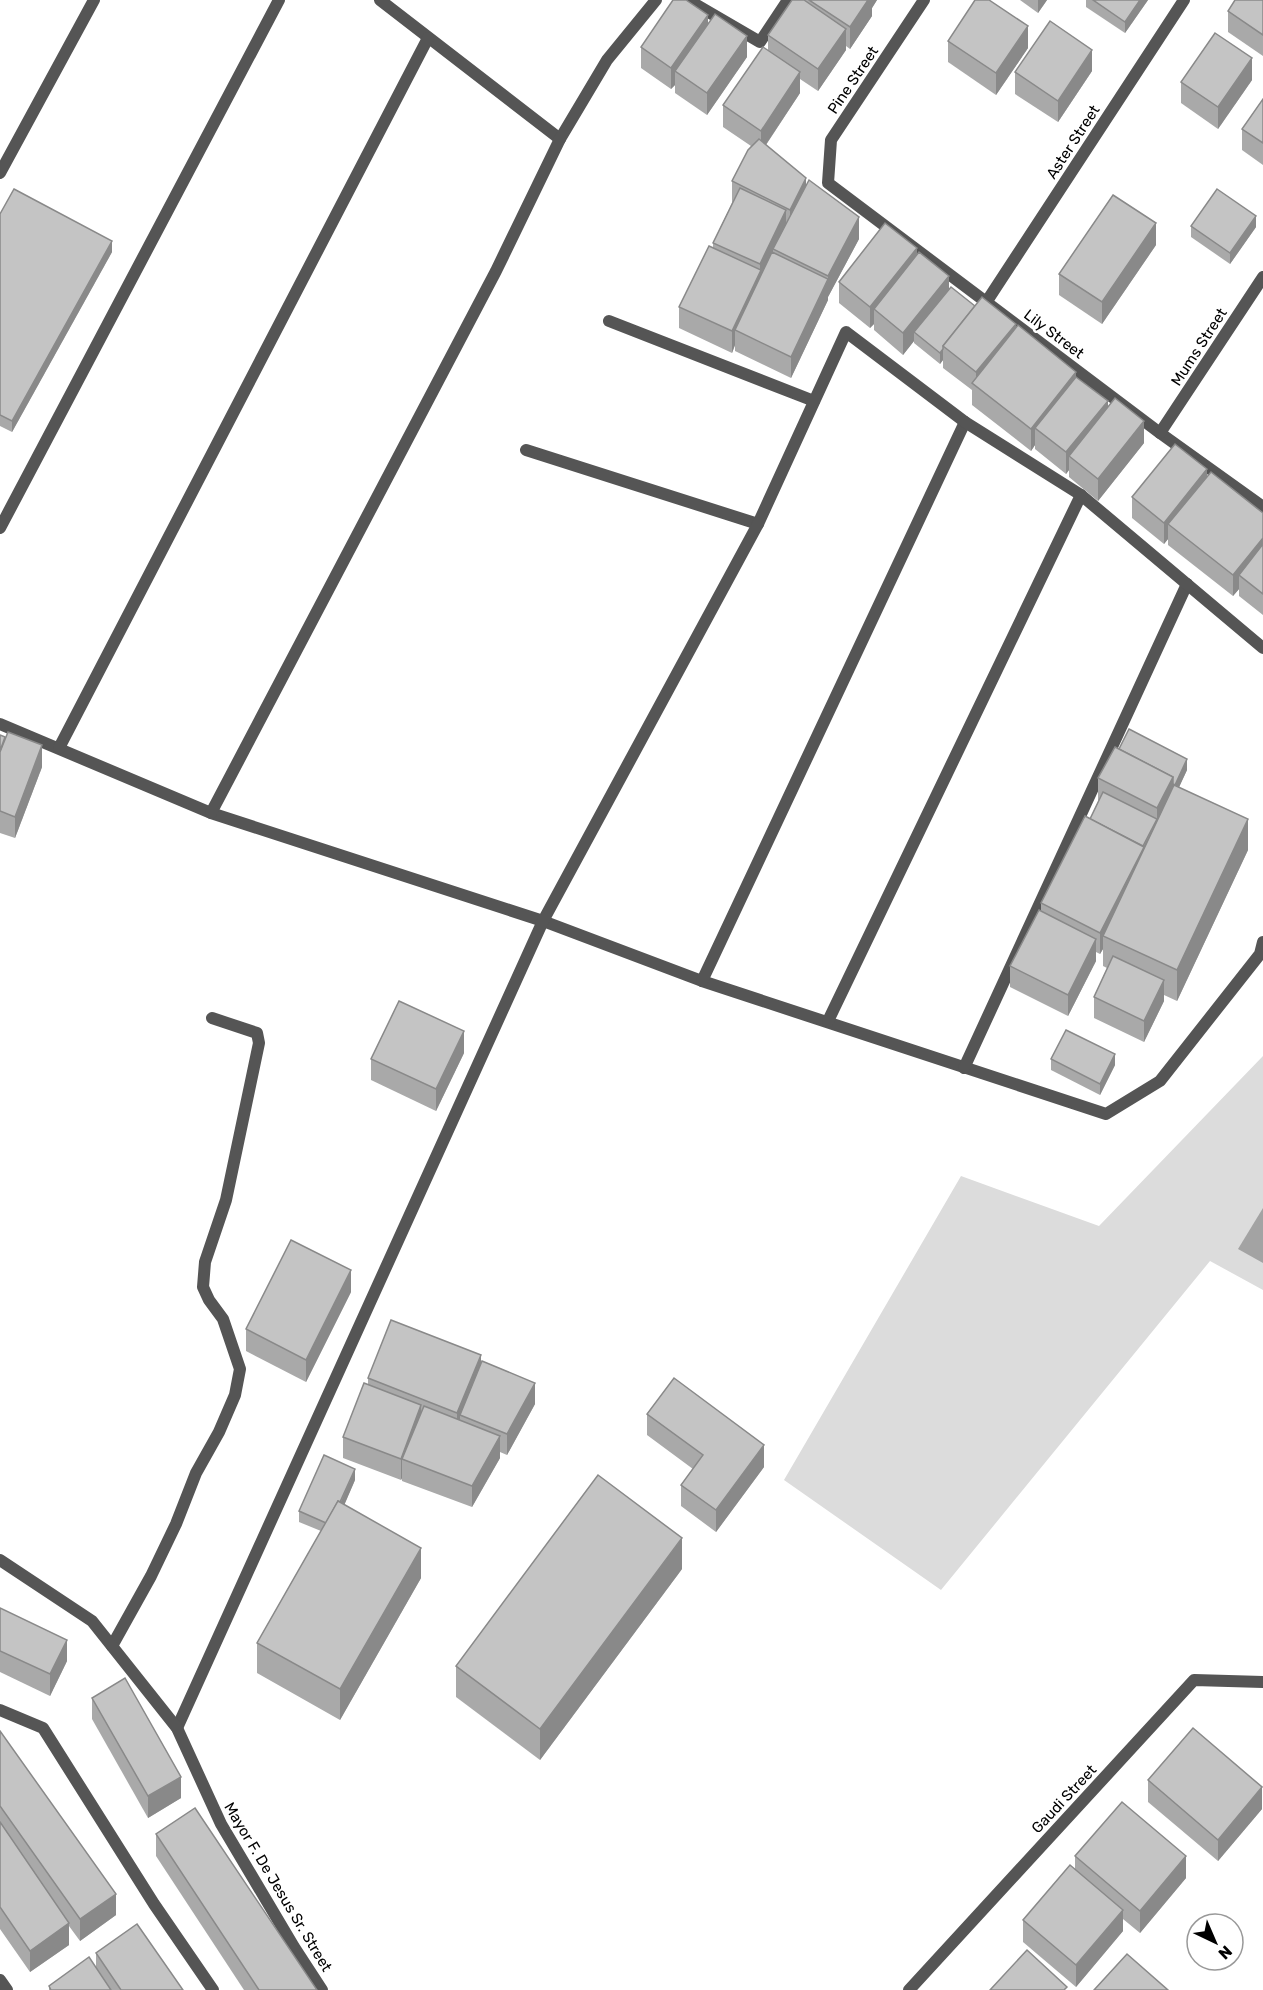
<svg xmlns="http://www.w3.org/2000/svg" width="1263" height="1990" viewBox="0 0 1263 1990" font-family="Rubik,sans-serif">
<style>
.green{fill:#dcdcdc}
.water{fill:#a3a3a3}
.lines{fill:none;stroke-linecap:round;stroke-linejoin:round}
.minor{stroke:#555;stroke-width:12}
.tertiary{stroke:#555;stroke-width:12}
.wall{fill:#a9a9a9}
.shaded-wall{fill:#898989}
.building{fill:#c4c4c4;stroke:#898989;stroke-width:1.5}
.labels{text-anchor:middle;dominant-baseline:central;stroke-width:5;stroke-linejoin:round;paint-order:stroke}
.street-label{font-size:15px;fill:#000;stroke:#fff}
</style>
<rect width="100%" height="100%" fill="#fff"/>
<polygon class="green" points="1263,1056 1263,1290 1210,1261 941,1590 784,1480 961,1176 1099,1226"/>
<polygon class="water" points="1263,1208 1263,1263 1238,1249"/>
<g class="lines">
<g class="minor">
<polyline points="380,0 560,139"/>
<polyline points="688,0 760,42 788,0"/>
<polyline points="924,0 831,140 828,183 1160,433 1263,507"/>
<polyline points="0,173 94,0"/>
<polyline points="987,301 1184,0"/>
<polyline points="609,321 814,401"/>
<polyline points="1160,433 1263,277"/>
<polyline points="526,450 758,524"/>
<polyline points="0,528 279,0"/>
<polyline points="0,724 211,813 543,921 702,981 1106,1114 1160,1081 1260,954 1263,942"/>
<polyline points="59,748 428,38"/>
<polyline points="211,813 496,271 560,139 607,60 656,0"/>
<polyline points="702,981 965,422"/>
<polyline points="828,1021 1081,495"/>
<polyline points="964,1068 1187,584"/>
<polyline points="112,1646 151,1576 176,1524 196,1473 219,1432 235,1395 240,1369 223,1319 209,1300 203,1287 205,1262 226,1200 259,1043 257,1033 212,1018"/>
<polyline points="0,1710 43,1728 154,1904 213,1990"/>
<polyline points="177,1728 543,921 758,524 846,332 965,422 1081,495 1263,648"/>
<polyline points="0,1980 7,1990"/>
<polyline points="909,1990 1194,1680 1263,1682"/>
</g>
<polyline class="tertiary" points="0,1560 92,1621 177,1728 221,1824 294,1947 322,1990"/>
</g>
<g class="wall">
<polygon points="792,0 877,0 872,8 872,16 850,49 846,46 846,50 818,91 800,79 800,93 766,145 859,239 828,297 828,300 791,378 735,351 735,345 732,353 679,328 679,307 713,248 713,243 732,203 732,181 751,146 723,127 723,105 768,50 768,35"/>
<polygon points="1020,0 1047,0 1038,13"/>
<polygon points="1086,0 1148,0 1125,33 1086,7"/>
<polygon points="1263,0 1263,56 1228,32 1228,11"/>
<polygon points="708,23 747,57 707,115 675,93 675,85 671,89 641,68 641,47"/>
<polygon points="948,41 1028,48 996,95 948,62"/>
<polygon points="1092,71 1058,122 1015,94 1015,72"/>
<polygon points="1252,80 1218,129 1181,103 1181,82"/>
<polygon points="1263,99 1263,165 1242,150 1242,129"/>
<polygon points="0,214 112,252 12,432 0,426"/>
<polygon points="1191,226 1256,227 1230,264 1191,237"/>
<polygon points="1156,245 1102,324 1059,295 1059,274"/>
<polygon points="917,254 949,288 975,306 1016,327 1076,377 1144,443 1098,501 1069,477 1069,470 1066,474 1035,449 1035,445 1031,451 972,405 972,390 943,368 943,360 940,364 914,343 914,341 903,355 874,330 874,324 870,328 839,303 839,282"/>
<polygon points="1207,476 1263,513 1263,615 1239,596 1239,589 1233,596 1168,545 1168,539 1164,544 1132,518 1132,497"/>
<polygon points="0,735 42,767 15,838 0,833"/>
<polygon points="1119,749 1187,770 1179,787 1248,850 1177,1001 1164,995 1164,1001 1144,1042 1094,1018 1094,997 1107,968 1103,966 1103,949 1100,954 1096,952 1096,961 1068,1016 1010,987 1010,966 1041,911 1041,903 1090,819 1099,800 1098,800 1098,778"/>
<polygon points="464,1053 436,1111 371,1080 371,1059"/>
<polygon points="1051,1059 1115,1065 1100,1095 1051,1070"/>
<polygon points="351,1292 306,1382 246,1351 246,1329"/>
<polygon points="481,1364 535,1404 507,1455 500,1452 500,1458 472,1507 402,1481 402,1478 401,1480 343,1458 343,1437 368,1385 368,1378"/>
<polygon points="647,1414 764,1467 716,1532 681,1506 681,1485 693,1469 647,1435"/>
<polygon points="355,1480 344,1505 421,1578 340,1720 257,1673 257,1643 321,1531 299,1522 299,1511"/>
<polygon points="682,1569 540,1760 456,1697 456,1666"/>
<polygon points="0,1608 67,1661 50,1696 0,1672"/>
<polygon points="92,1698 181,1798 148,1818 92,1719"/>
<polygon points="0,1731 116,1915 80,1941 69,1926 69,1945 30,1972 0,1929"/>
<polygon points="1148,1780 1262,1809 1218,1861 1148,1802"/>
<polygon points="156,1834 317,1990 244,1990 156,1856"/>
<polygon points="1075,1856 1186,1878 1140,1933 1123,1919 1123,1931 1076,1987 1023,1942 1023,1920 1075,1870"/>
<polygon points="96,1953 183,1990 49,1990 49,1986 96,1967"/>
</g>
<g class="shaded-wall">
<polygon points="868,0 877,0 872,8 872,16 850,49 850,27"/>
<polygon points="1038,0 1047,0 1038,13"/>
<polygon points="1140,0 1148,0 1125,33 1125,22"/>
<polygon points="708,15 708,37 675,71 675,85 671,89 671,68"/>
<polygon points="1028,26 1028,48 996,95 996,73"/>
<polygon points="846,29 846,50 818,91 818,69"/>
<polygon points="747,36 747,57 707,115 707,93"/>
<polygon points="1092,50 1092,71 1058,122 1058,101"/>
<polygon points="1252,58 1252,80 1218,129 1218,107"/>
<polygon points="800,72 800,93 761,152 761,131"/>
<polygon points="806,178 806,199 790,231 790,210"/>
<polygon points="786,210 786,231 773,249 773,259 735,330 735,345 732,353 732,331 760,273 760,264"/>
<polygon points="1256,216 1256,227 1230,264 1230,253"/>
<polygon points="859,217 859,239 828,297 828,300 791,378 791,357 828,280 828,276"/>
<polygon points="1156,223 1156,245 1102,324 1102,302"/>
<polygon points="112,241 112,252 12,432 12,421"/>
<polygon points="917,248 917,270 874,309 874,324 870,328 870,307"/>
<polygon points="949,276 949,297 914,332 914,341 903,355 903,333"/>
<polygon points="1016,324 1016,345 976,387 976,372"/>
<polygon points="943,349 943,360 940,364 940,353"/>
<polygon points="1076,372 1076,393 1035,428 1035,445 1031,451 1031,429"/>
<polygon points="1108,401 1108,422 1069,456 1069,470 1066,474 1066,452"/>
<polygon points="1144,421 1144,443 1098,501 1098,479"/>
<polygon points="1207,469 1207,490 1168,524 1168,539 1164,544 1164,523"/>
<polygon points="1263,538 1263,560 1239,575 1239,589 1233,596 1233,575"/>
<polygon points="42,745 42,767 15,838 15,817"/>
<polygon points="1187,759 1187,770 1175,796 1175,785"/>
<polygon points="1173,777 1173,798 1103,936 1103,949 1100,954 1100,933 1157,820 1157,808"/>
<polygon points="1248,819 1248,850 1177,1001 1177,970"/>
<polygon points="1096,939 1096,961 1068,1016 1068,995"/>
<polygon points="1164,980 1164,1001 1144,1042 1144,1021"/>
<polygon points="464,1031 464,1053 436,1111 436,1089"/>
<polygon points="1115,1054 1115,1065 1100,1095 1100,1084"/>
<polygon points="351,1270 351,1292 306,1382 306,1360"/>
<polygon points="481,1355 481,1376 460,1415 460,1428 457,1434 457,1413"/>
<polygon points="535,1383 535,1404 507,1455 507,1434"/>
<polygon points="421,1405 421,1426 402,1459 402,1478 401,1480 401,1459"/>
<polygon points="500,1436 500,1458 472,1507 472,1486"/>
<polygon points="764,1445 764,1467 716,1532 716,1510"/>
<polygon points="355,1469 355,1480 331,1536 331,1525"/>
<polygon points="682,1538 682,1569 540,1760 540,1729"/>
<polygon points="421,1548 421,1578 340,1720 340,1689"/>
<polygon points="67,1640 67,1661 50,1696 50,1674"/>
<polygon points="181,1777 181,1798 148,1818 148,1796"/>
<polygon points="1262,1787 1262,1809 1218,1861 1218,1840"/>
<polygon points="1186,1856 1186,1878 1140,1933 1140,1911"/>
<polygon points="116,1894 116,1915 80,1941 80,1919"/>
<polygon points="1123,1910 1123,1931 1076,1987 1076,1965"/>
<polygon points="69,1923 69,1945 30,1972 30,1951"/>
</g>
<g class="building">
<polygon points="673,0 686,0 708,15 671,68 641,47"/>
<polygon points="792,0 804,0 846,29 818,69 768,35"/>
<polygon points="809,0 868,0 850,27"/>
<polygon points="975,0 989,0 1028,26 996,73 948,41"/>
<polygon points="1093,0 1140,0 1125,22"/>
<polygon points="1235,0 1263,0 1263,35 1228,11"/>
<polygon points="715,14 747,36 707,93 675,71"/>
<polygon points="1050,21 1092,50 1058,101 1015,72"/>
<polygon points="1215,33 1252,58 1218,107 1181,82"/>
<polygon points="763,47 800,72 761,131 723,105"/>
<polygon points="1263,99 1263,143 1242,129"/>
<polygon points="759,139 806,178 790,210 732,181 748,150"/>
<polygon points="809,180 859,217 828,276 773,249"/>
<polygon points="740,188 786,210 760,264 713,243"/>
<polygon points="14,189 112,241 12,421 0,415 0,214"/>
<polygon points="1217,189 1256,216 1230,253 1191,226"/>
<polygon points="1113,195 1156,223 1102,302 1059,274"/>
<polygon points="885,223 917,248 870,307 839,282"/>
<polygon points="709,246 761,270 732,331 679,307"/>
<polygon points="772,252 828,279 791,357 735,330"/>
<polygon points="919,252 949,276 903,333 874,309"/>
<polygon points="951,287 975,306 943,346 943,349 940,353 914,332"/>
<polygon points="982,297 1016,324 976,372 943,346"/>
<polygon points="1018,325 1076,372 1031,429 972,383"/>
<polygon points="1076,377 1108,401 1066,452 1035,428"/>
<polygon points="1115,398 1144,421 1098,479 1069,456"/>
<polygon points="1175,444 1207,469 1164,523 1132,497"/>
<polygon points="1211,472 1263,513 1263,538 1233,575 1168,524"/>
<polygon points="1263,544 1263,594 1239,575"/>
<polygon points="1129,729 1187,759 1175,785 1173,784 1173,777 1119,749"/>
<polygon points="8,732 42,745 15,817 0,811 0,752"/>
<polygon points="0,735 5,737 0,751"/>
<polygon points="1115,747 1173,777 1157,808 1098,778"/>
<polygon points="1174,785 1248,819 1177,970 1103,936"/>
<polygon points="1103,792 1157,819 1143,846 1090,819"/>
<polygon points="1085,816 1144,847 1100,933 1041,903"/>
<polygon points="1039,910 1096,939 1068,995 1010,966"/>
<polygon points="1113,956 1164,980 1144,1021 1094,997"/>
<polygon points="399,1001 464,1031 436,1089 371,1059"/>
<polygon points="1066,1030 1115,1054 1100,1084 1051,1059"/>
<polygon points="291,1240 351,1270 306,1360 246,1329"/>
<polygon points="391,1320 481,1355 457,1413 368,1378"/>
<polygon points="482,1361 535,1383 507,1434 460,1415"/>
<polygon points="674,1378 764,1445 716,1510 681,1485 703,1455 647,1414"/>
<polygon points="364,1383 421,1405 401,1459 343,1437"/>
<polygon points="424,1406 500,1436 472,1486 402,1459"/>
<polygon points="324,1455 355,1469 340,1502 338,1501 326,1523 299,1511"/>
<polygon points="598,1475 682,1538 540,1729 456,1666"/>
<polygon points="338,1501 421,1548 340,1689 257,1643"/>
<polygon points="0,1608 67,1640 50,1674 0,1651"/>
<polygon points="125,1678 181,1777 148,1796 92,1698"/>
<polygon points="1193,1728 1262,1787 1218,1840 1148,1780"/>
<polygon points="0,1731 116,1894 80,1919 0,1806"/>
<polygon points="1122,1802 1186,1856 1140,1911 1075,1856"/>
<polygon points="195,1808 317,1990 259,1990 156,1834"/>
<polygon points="0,1822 69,1923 30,1951 0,1907"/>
<polygon points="1070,1865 1123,1910 1076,1965 1023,1920"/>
<polygon points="137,1924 183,1990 121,1990 96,1953"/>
<polygon points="1027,1950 1067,1987 1064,1990 990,1990"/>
<polygon points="1127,1954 1168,1990 1094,1990"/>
<polygon points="89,1957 111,1990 51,1990 49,1986"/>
</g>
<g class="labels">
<g class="street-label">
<text transform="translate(853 80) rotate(-56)">Pine Street</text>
<text transform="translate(1073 142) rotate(-57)">Aster Street</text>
<text transform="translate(1054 334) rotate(37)">Lily Street</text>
<text transform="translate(1199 347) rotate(-57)">Mums Street</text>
<text transform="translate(1064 1799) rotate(-47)">Gaudi Street</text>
<text transform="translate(278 1887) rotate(59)">Mayor F. De Jesus Sr. Street</text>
</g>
</g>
<g transform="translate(1215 1942) rotate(136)"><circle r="28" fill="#ffffff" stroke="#999999" stroke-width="1.5"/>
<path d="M0-4.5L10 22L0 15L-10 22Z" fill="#000000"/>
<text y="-9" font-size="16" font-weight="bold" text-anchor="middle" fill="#000000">N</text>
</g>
</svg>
